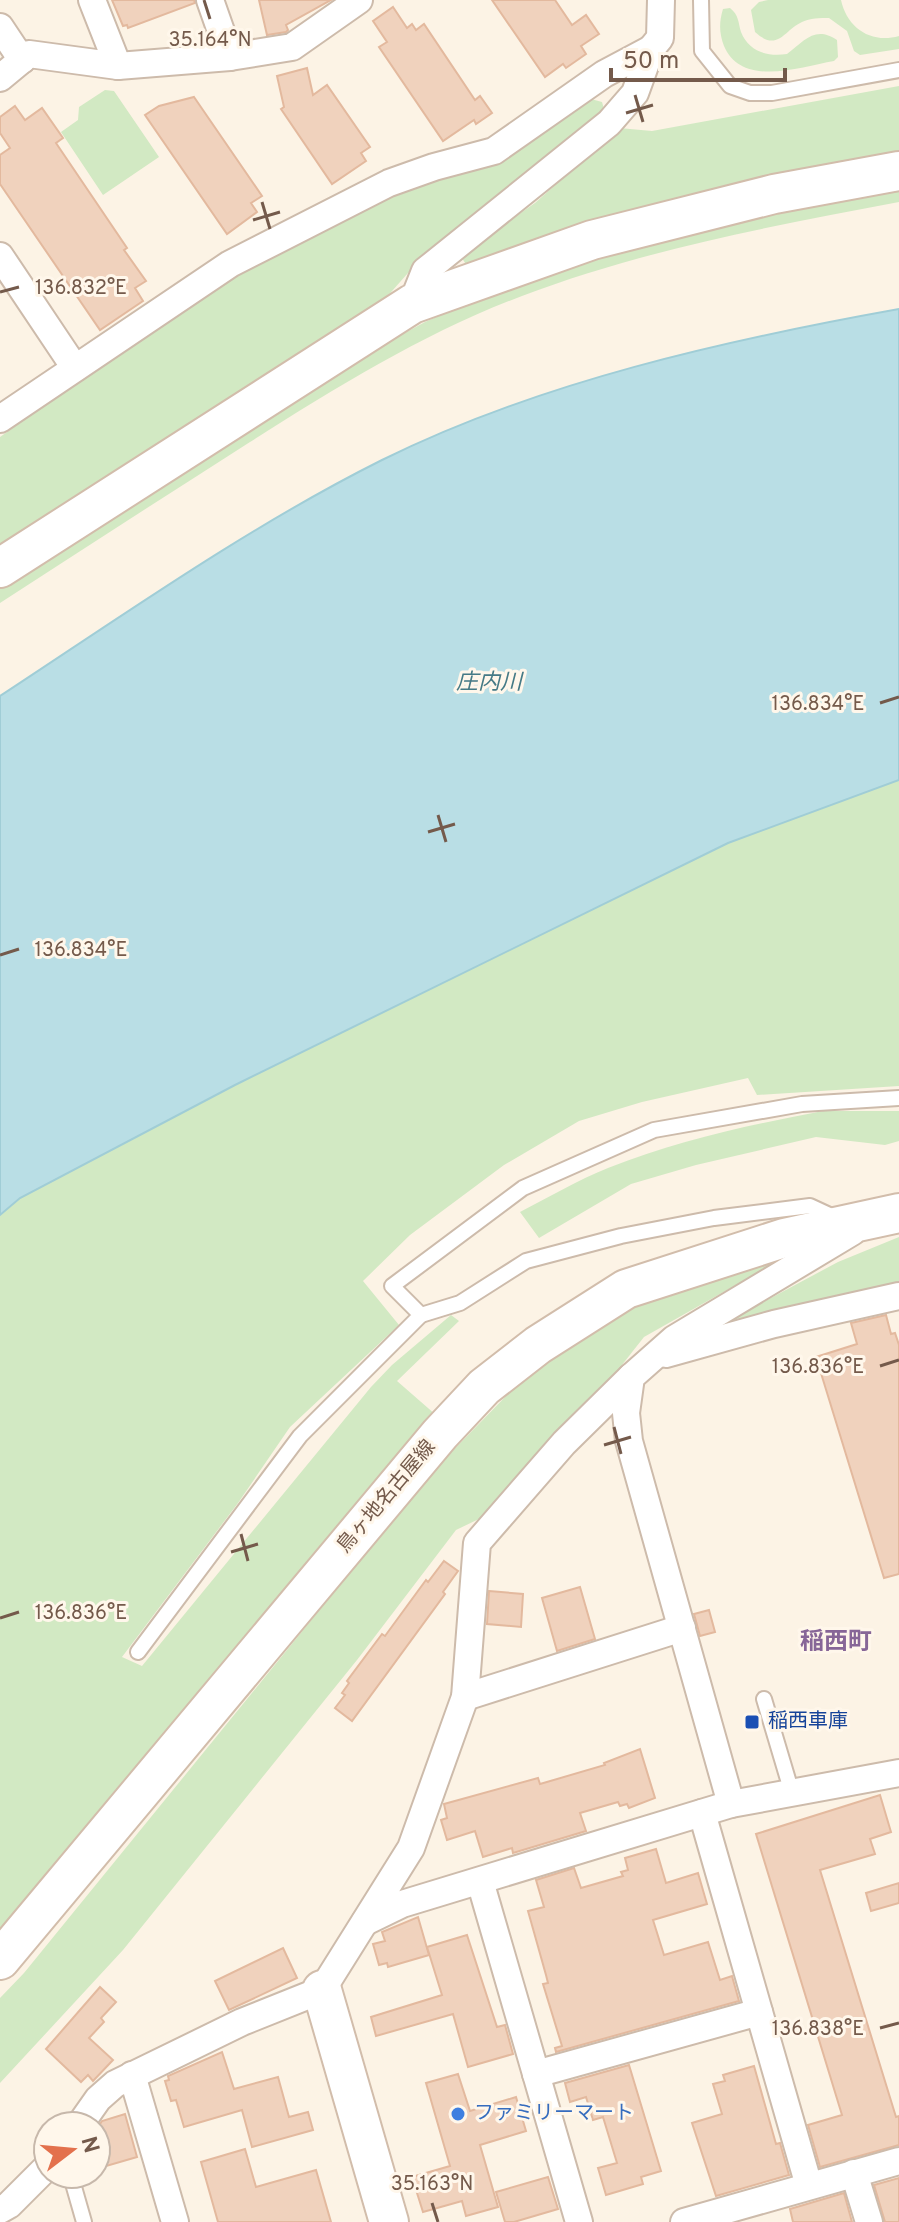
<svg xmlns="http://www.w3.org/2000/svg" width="899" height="2222" viewBox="0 0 899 2222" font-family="Overpass,'Noto Sans JP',sans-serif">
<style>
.green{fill:#d2e9c3}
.water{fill:#b9dee5;stroke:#a0cdd6;stroke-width:2}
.building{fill:#f0d2bd;stroke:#e3b99e;stroke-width:2}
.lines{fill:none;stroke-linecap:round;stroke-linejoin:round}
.lane-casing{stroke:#cdbbab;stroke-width:18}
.street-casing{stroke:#cdbbab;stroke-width:30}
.secondary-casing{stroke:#d2bdab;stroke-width:42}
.lane{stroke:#fff;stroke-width:14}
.street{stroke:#fff;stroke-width:26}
.secondary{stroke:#fff;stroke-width:38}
.ticks{fill:none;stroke:#745a4b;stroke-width:3}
.transit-dot{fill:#1a4fb4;stroke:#fff7eb;stroke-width:3}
.shop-dot{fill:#3f7fe0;stroke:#fff7eb;stroke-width:3}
.labels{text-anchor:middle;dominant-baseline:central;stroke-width:6;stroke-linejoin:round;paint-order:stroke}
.street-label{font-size:20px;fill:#745a4b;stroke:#fff7eb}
.transit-label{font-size:20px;fill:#164399;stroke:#fff7eb;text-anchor:start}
.shop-label{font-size:20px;fill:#366cbe;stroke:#fff7eb;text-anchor:start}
.water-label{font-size:22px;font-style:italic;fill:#457a86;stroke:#fff7eb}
.quarter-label{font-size:24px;font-weight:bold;fill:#876697;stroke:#fff7eb}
.ticks-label{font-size:20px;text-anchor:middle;fill:#745a4b;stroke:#fff7eb;stroke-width:6;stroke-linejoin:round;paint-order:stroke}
</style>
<rect width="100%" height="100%" fill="#fcf3e5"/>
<g class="green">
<path d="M768 0H841C847 28 871 44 899 36V49L860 55 854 51 847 31 829 18C820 18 810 18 802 22 784 30 778 53 755 32L751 10 759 2Z"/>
<path d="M730 8C739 15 738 22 741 32 749 52 768 57 787 54 804 41 815 25 837 40L838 57 834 61C800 67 742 88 724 46 719 33 719 22 723 9Z"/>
<path d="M899 86V153C783 176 665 196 553 233 524 243 496 255 467 266L460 255 535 203 619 128 652 131Z"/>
<polygon points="105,90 114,91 159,157 103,195 61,132 78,120 79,107"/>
<polygon points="591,99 602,102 604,109 599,119 408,273 377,308 0,552 0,437 233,272 414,186 495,165"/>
<path d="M899 186V202C772 226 643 250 522 296 426 332 337 387 250 442 167 495 83 549 0 603V589L335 371 425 322 520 281 709 223Z"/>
<polygon points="899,780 899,1086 757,1095 748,1078 642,1102 579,1121 504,1165 410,1235 363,1281 399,1325 290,1427 238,1503 122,1657 142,1666 371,1387 392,1365 451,1315 459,1321 397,1381 436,1415 0,1935 0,1215 20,1198 235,1085 728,843"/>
<path d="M823 1111H899V1141L885 1145 816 1137 696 1165 631 1184 539 1238 520 1212C549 1197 578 1180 608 1168 678 1140 749 1125 823 1111Z"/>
<polygon points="899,1237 899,1284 771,1310 709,1331 838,1262"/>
<polygon points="810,1243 644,1337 614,1375 483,1517 456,1530 357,1660 123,1950 0,2083 0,1998 24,1973 431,1473 554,1347 641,1298"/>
</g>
<path class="water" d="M899 309V780L728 843 235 1085 20 1198 0 1215V696C125 614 248 527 382 460 539 382 726 340 899 309Z"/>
<g class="building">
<polygon points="112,0 194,0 195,3 128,28 127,25 123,26"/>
<polygon points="259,0 331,0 286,25 288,30 286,32 267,35"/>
<polygon points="492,0 555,0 572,25 586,15 599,34 581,46 586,54 566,68 563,64 545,77"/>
<polygon points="393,7 407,28 412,24 416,30 424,24 475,100 480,96 492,113 476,124 474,120 443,141 379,47 387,42 373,21"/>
<polygon points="307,68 313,95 327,85 370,147 361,153 366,161 332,184 281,109 284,107 277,76"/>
<polygon points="194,97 262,196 251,203 257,212 227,234 145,115 159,106"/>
<polygon points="15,106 25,120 42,108 63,138 56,143 127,248 124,250 146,281 135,288 143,301 100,330 0,184 0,155 10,148 0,133 0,117"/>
<polygon points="886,1315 891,1334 895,1333 899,1345 899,1574 884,1578 816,1357 857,1344 851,1323"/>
<polygon points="444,1561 458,1571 443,1592 445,1594 352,1721 335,1708 345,1695 342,1693 349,1683 347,1681 382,1634 385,1636 426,1580 428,1582"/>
<polygon points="580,1587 595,1639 557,1651 542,1598"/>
<polygon points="489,1591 523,1594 521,1627 487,1624"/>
<polygon points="709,1610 715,1632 700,1636 694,1614"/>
<polygon points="640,1749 655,1798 629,1808 627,1804 620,1806 618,1802 580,1813 586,1831 513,1853 512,1848 483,1857 475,1831 447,1840 441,1820 447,1818 444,1804 538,1778 540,1784 605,1765 604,1763"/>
<polygon points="880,1795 891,1832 870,1839 875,1854 820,1870 896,2117 899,2116 899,2145 820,2167 808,2125 842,2115 756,1834"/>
<polygon points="656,1849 666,1883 698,1873 707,1904 653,1920 664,1955 708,1942 720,1980 732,1976 739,2001 556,2052 555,2048 562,2046 543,1984 548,1983 546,1975 528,1911 544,1907 536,1880 574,1868 581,1888 623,1876 621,1872 628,1870 625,1858"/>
<polygon points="899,1883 899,1903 871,1911 866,1893"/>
<polygon points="418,1917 429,1955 388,1967 387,1963 379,1965 373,1944 385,1941 382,1932"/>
<polygon points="467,1935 497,2027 505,2025 513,2054 468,2067 453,2014 376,2036 371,2017 442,1995 427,1947"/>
<polygon points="283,1948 297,1978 229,2010 215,1981"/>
<polygon points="100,1987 116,2002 101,2018 104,2022 89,2038 113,2060 93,2081 88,2075 81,2082 46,2049"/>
<polygon points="222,2052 234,2089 278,2077 289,2117 308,2112 313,2130 252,2147 242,2110 184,2127 176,2100 171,2101 165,2081 169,2080 168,2076"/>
<polygon points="629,2065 661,2171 641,2177 643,2184 606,2195 598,2168 617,2163 603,2117 593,2120 586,2097 570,2102 565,2083"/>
<polygon points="754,2066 776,2144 780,2143 789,2175 716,2196 692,2123 722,2114 713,2084 725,2081 723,2075"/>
<polygon points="458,2074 470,2111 516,2097 526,2131 480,2145 498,2207 466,2216 462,2201 423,2212 412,2177 450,2166 426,2083"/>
<polygon points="125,2114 137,2157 96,2169 96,2130 102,2121"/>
<polygon points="245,2149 256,2187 316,2170 331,2222 218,2222 201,2162"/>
<polygon points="548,2177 558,2209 514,2222 505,2222 496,2192"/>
<polygon points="899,2178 899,2222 885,2222 874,2185"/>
<polygon points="844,2193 852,2222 793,2222 790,2209"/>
</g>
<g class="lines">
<defs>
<g id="lane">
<polyline points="701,0 702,51 730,86 750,93 772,93 899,70"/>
<polyline points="421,1315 460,1303 526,1261 621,1236 714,1218 810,1206 838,1219"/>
<polyline points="138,1652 300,1436 421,1315 392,1286 523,1188 654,1130 802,1104 899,1098"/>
<polyline points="764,1699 792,1793"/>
<polyline points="63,2174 72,2180 84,2222"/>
</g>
<g id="street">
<polyline points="92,0 118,66"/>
<polyline points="210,0 230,57"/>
<polyline points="0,27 22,60"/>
<polyline points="0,78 29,54 118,66 230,57 292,47 359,0"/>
<polyline points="0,256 75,368"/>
<polyline points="412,304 425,271 609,123 635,93 651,49 660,38 661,0"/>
<polyline points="0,419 230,264 389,183 434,167 494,151 604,74 651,49"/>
<polyline points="666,1354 774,1324 899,1296"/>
<polyline points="465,1697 682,1628"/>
<polyline points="731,1804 629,1441 626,1413 631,1377 674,1339 852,1232"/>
<polyline points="702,1813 809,2186"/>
<polyline points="480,1881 579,2222"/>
<polyline points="365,1922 402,1904 731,1804 899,1773"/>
<polyline points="536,2074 759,2012"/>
<polyline points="132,2075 175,2222"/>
<polyline points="79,2126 98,2099 115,2084 242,2022 322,1990 411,1848 465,1697 477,1543 564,1443 631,1377"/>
<polyline points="854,2173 869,2222"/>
<polyline points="0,2210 9,2205 48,2166"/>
<polyline points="684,2222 899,2161"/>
</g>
<g id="secondary">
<polyline points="0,568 412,304 592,240 774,194 899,171"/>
<polyline points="0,1960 440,1434 484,1387 538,1345 626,1289 784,1238 899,1213"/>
<polyline points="322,1990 389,2222"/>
</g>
</defs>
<use href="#lane" class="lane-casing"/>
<use href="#street" class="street-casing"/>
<use href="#secondary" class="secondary-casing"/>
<use href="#lane" class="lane"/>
<use href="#street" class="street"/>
<use href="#secondary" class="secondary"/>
</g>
<path class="ticks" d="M204 0 210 19M635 95 643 122M626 113 653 105M262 202 270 229M253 220 280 212M0 292 19 287M880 703 899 697M438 815 446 842M428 832 455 824M0 955 19 949M880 1366 899 1360M614 1427 621 1454M604 1445 631 1437M241 1534 248 1561M231 1552 258 1544M0 1618 19 1612M880 2028 899 2023M432 2203 438 2222"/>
<rect class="transit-dot" x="744" y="1714" width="16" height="16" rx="4"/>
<circle class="shop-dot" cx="458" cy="2114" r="8"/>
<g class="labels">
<g class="street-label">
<text transform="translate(387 1497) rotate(-50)">鳥ヶ地名古屋線</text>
</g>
<g class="transit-label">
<text x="768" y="1722">稲西車庫</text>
</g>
<g class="shop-label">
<text x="474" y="2114">ファミリーマート</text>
</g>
<g class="water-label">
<text x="489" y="683">庄内川</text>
</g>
<g class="quarter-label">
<text x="836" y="1643">稲西町</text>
</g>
</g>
<g class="ticks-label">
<text x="210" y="46">35.164°N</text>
<text x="81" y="294">136.832°E</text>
<text x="818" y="710">136.834°E</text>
<text x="81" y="956">136.834°E</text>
<text x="818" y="1373">136.836°E</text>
<text x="81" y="1619">136.836°E</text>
<text x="818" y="2035">136.838°E</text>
<text x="432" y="2190">35.163°N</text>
</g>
<g transform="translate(72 2150) rotate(74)"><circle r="38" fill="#fff7eb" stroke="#c7b8ab" stroke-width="2"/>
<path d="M0-6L14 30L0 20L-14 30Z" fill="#e3714d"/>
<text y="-12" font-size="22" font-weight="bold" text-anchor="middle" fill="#745a4b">N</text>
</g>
<path d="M611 68v12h174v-12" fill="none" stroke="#745a4b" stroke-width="4"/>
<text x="623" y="68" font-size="24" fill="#745a4b" stroke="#fff7eb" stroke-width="6" paint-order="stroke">50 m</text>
</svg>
